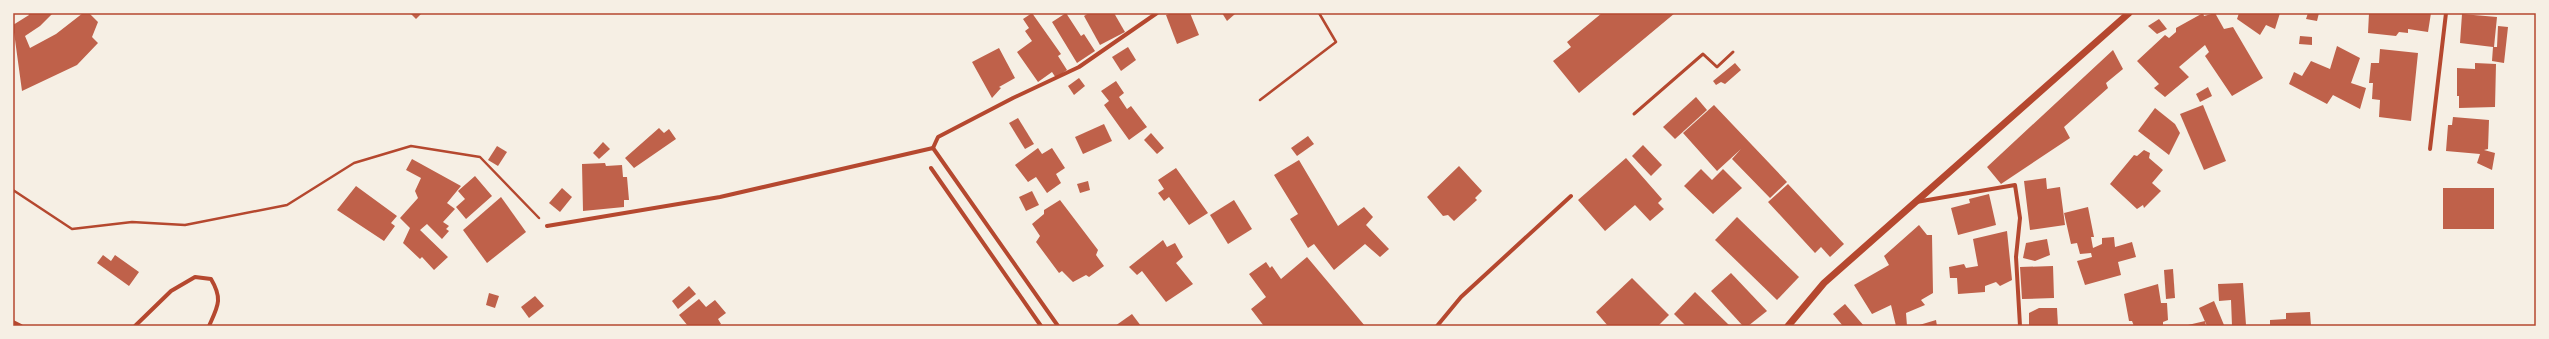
<svg xmlns="http://www.w3.org/2000/svg" width="2549" height="339" viewBox="0 0 2549 339" font-family="Quicksand,sans-serif">
<style>
.building{fill:#bf614a}
.lines{fill:none;stroke-linecap:round;stroke-linejoin:round}
.path{stroke:#b5482f;stroke-width:2.5}
.service{stroke:#b5482f;stroke-width:3}
.minor{stroke:#b5482f;stroke-width:4}
.tertiary{stroke:#b5482f;stroke-width:7}
.neatline{fill:none;stroke:#b5482f;stroke-width:1.5}
</style>
<rect width="100%" height="100%" fill="#f6efe4"/>
<g class="building">
<polygon points="28,13 53,13 40,26 25,36 30,48 56,34 83,13 89,13 98,22 92,37 98,43 77,65 22,91 13,25 29,15"/>
<polygon points="410,13 422,13 416,19"/>
<polygon points="1032,13 1061,54 1058,56 1067,70 1056,78 1052,72 1038,82 1017,52 1032,41 1025,31 1029,28 1023,19"/>
<polygon points="1066,13 1081,36 1084,34 1095,51 1077,63 1052,22"/>
<polygon points="1089,13 1114,13 1125,32 1100,45 1084,16"/>
<polygon points="1172,13 1190,13 1199,35 1177,44 1166,15"/>
<polygon points="1222,13 1234,13 1235,14 1227,21"/>
<polygon points="1602,13 1675,13 1579,93 1553,61 1571,47 1567,42"/>
<polygon points="2203,13 2204,16 2215,13 2224,29 2233,27 2263,78 2232,96 2205,56 2209,52 2205,45 2179,67 2189,77 2165,97 2154,88 2159,84 2137,61 2165,35 2169,38 2176,32 2176,28"/>
<polygon points="2239,13 2280,13 2275,29 2266,25 2260,35 2237,19"/>
<polygon points="2308,13 2319,13 2317,21 2306,19"/>
<polygon points="2369,13 2431,13 2428,32 2408,29 2408,33 2399,32 2396,36 2368,33"/>
<polygon points="2462,14 2497,17 2494,47 2497,47 2498,26 2508,27 2504,63 2492,61 2493,47 2460,43"/>
<polygon points="2159,19 2167,29 2157,34 2148,26"/>
<polygon points="2300,36 2312,37 2312,45 2299,44"/>
<polygon points="2337,46 2360,58 2351,83 2366,88 2360,109 2333,95 2327,104 2289,84 2294,72 2302,76 2311,61 2330,69"/>
<polygon points="1128,47 1136,60 1121,71 1112,57"/>
<polygon points="999,48 1015,78 999,87 1001,88 992,98 972,62"/>
<polygon points="2380,49 2418,53 2411,121 2379,117 2380,100 2372,99 2373,83 2369,83 2371,63 2379,63"/>
<polygon points="2113,50 2123,69 2106,83 2108,88 2064,127 2070,138 2001,184 1987,167"/>
<polygon points="1735,63 1741,70 1725,84 1721,82 1716,85 1713,81"/>
<polygon points="2475,63 2496,64 2495,107 2459,108 2459,96 2457,96 2457,68 2475,69"/>
<polygon points="1079,78 1085,86 1074,95 1068,86"/>
<polygon points="1116,81 1124,93 1119,97 1127,109 1131,106 1147,127 1129,140 1104,105 1109,101 1101,91"/>
<polygon points="2208,87 2212,96 2200,102 2196,94"/>
<polygon points="1696,97 1707,110 1675,139 1663,127"/>
<polygon points="1714,105 1787,182 1770,198 1732,159 1741,149 1717,171 1683,133"/>
<polygon points="2203,105 2226,161 2204,170 2180,114"/>
<polygon points="2155,108 2175,124 2180,133 2169,155 2138,131"/>
<polygon points="2453,117 2489,120 2488,149 2484,150 2495,153 2492,170 2477,163 2480,154 2446,151 2448,125 2452,125"/>
<polygon points="1018,118 1034,144 1025,149 1009,123"/>
<polygon points="1104,124 1112,141 1083,154 1075,137"/>
<polygon points="659,128 664,133 669,129 676,139 634,168 625,158"/>
<polygon points="1151,133 1164,148 1157,154 1144,140"/>
<polygon points="1308,136 1314,144 1297,156 1291,148"/>
<polygon points="603,142 610,149 599,159 593,153"/>
<polygon points="1643,145 1662,165 1651,176 1632,156"/>
<polygon points="497,146 507,152 498,166 488,160"/>
<polygon points="1038,148 1042,154 1052,148 1065,168 1056,174 1061,183 1047,193 1036,177 1028,182 1015,165"/>
<polygon points="2144,150 2150,153 2149,158 2163,170 2152,183 2161,191 2144,208 2143,205 2137,209 2110,184 2134,155 2137,156"/>
<polygon points="1626,158 1662,199 1658,203 1664,209 1650,221 1635,205 1605,231 1578,200"/>
<polygon points="412,159 461,186 447,203 455,209 443,222 449,226 446,229 449,231 442,239 427,224 420,230 448,257 434,270 422,257 420,259 403,243 410,228 400,218 418,198 415,191 421,178 406,170"/>
<polygon points="1299,160 1338,226 1364,207 1373,217 1366,225 1389,249 1380,257 1365,244 1334,270 1314,244 1308,248 1290,219 1298,214 1274,175"/>
<polygon points="605,163 606,166 622,165 623,177 627,177 629,200 624,200 624,207 583,211 582,164"/>
<polygon points="1459,166 1482,191 1475,198 1477,200 1454,221 1448,215 1443,216 1427,197"/>
<polygon points="1176,168 1208,213 1189,225 1169,197 1164,201 1158,193 1164,189 1158,180"/>
<polygon points="1701,169 1712,180 1723,169 1742,188 1713,214 1684,186"/>
<polygon points="475,176 492,196 466,219 456,207 465,199 458,191"/>
<polygon points="2046,178 2047,189 2060,187 2065,225 2030,230 2024,181"/>
<polygon points="1088,181 1090,190 1080,193 1077,184"/>
<polygon points="1788,184 1844,244 1830,257 1821,247 1815,253 1768,202"/>
<polygon points="356,186 397,216 391,223 395,226 384,241 337,210"/>
<polygon points="562,188 572,197 560,212 549,203"/>
<rect x="2443" y="188" width="51" height="41"/>
<polygon points="1032,191 1039,205 1026,211 1019,197"/>
<polygon points="1989,194 1996,225 1958,235 1951,208 1970,203 1969,199"/>
<polygon points="501,197 526,232 487,263 463,230"/>
<polygon points="1060,200 1098,250 1096,255 1104,266 1089,277 1086,275 1073,282 1062,271 1059,273 1036,242 1040,236 1032,224 1044,214 1044,210"/>
<polygon points="1234,200 1252,229 1228,244 1210,215"/>
<polygon points="2088,207 2094,237 2091,237 2093,248 2102,244 2102,238 2114,237 2115,247 2132,242 2136,257 2118,262 2121,275 2085,285 2077,261 2092,257 2091,253 2080,254 2077,243 2071,244 2064,213"/>
<polygon points="1737,217 1799,277 1777,300 1715,240"/>
<polygon points="1919,225 1927,235 1932,235 1933,293 1921,300 1925,305 1906,313 1907,326 1896,326 1891,305 1872,314 1854,285 1889,265 1884,256"/>
<polygon points="2007,231 2012,280 2000,286 1996,282 1985,286 1985,292 1958,294 1957,278 1950,278 1949,267 1964,264 1966,268 1978,266 1973,239"/>
<polygon points="2047,239 2050,255 2035,261 2023,258 2026,243"/>
<polygon points="1163,240 1167,247 1175,243 1183,257 1176,263 1193,284 1166,302 1142,271 1137,275 1129,267"/>
<polygon points="103,255 111,261 115,255 139,272 129,286 97,263"/>
<polygon points="1307,257 1365,326 1264,326 1251,309 1266,297 1249,274 1266,262 1270,268 1272,266 1281,279"/>
<polygon points="2053,266 2054,298 2022,299 2020,267"/>
<polygon points="2173,269 2175,298 2166,299 2164,270"/>
<polygon points="1731,273 1767,311 1748,326 1743,326 1711,291"/>
<polygon points="1632,278 1669,315 1658,326 1608,326 1596,312"/>
<polygon points="2243,283 2246,325 2232,326 2231,300 2219,301 2218,284"/>
<polygon points="2158,284 2161,303 2167,303 2168,320 2163,322 2163,326 2134,326 2132,321 2129,321 2124,294"/>
<polygon points="689,286 696,294 678,309 672,301"/>
<polygon points="1695,292 1730,326 1686,326 1674,314"/>
<polygon points="489,293 499,296 495,308 486,305"/>
<polygon points="535,296 544,306 529,318 521,307"/>
<polygon points="699,299 706,307 715,300 726,313 718,319 721,324 718,326 688,326 679,315"/>
<polygon points="2214,301 2224,325 2207,326 2199,308"/>
<polygon points="1845,304 1864,326 1843,326 1833,314"/>
<polygon points="2039,308 2057,308 2058,326 2029,326 2029,313"/>
<polygon points="2310,312 2311,326 2270,326 2270,320 2286,319 2286,313"/>
<polygon points="1132,314 1141,326 1115,326"/>
<polygon points="1936,320 1937,326 1916,326"/>
<polygon points="2205,321 2206,326 2188,326 2188,325"/>
</g>
<g class="lines">
<g class="path">
<polyline points="1260,100 1336,42 1319,13"/>
<polyline points="13,190 72,229 132,222 185,225 287,205 354,163 411,146 480,157 539,218"/>
</g>
<polyline class="service" points="1634,114 1703,54 1717,67 1733,52"/>
<g class="minor">
<polyline points="933,148 938,137 1013,98 1079,67 1157,13"/>
<polyline points="2430,149 2446,13"/>
<polyline points="931,168 1041,326"/>
<polyline points="1916,202 2015,185 2020,218 2016,257 2020,326"/>
<polyline points="547,226 720,197 933,148 1058,326"/>
<polyline points="13,322 21,326"/>
<path d="M135 326 171 291 195 277 211 279C223 299 218 306 209 326"/>
<polyline points="1437,326 1461,297 1571,196"/>
</g>
<polyline class="tertiary" points="1788,326 1824,283 2129,13"/>
</g>
<rect width="2549" height="339" fill="none" stroke="#f6efe4" stroke-width="28"/>
<rect x="14" y="14" width="2521" height="311" class="neatline"/>
</svg>
